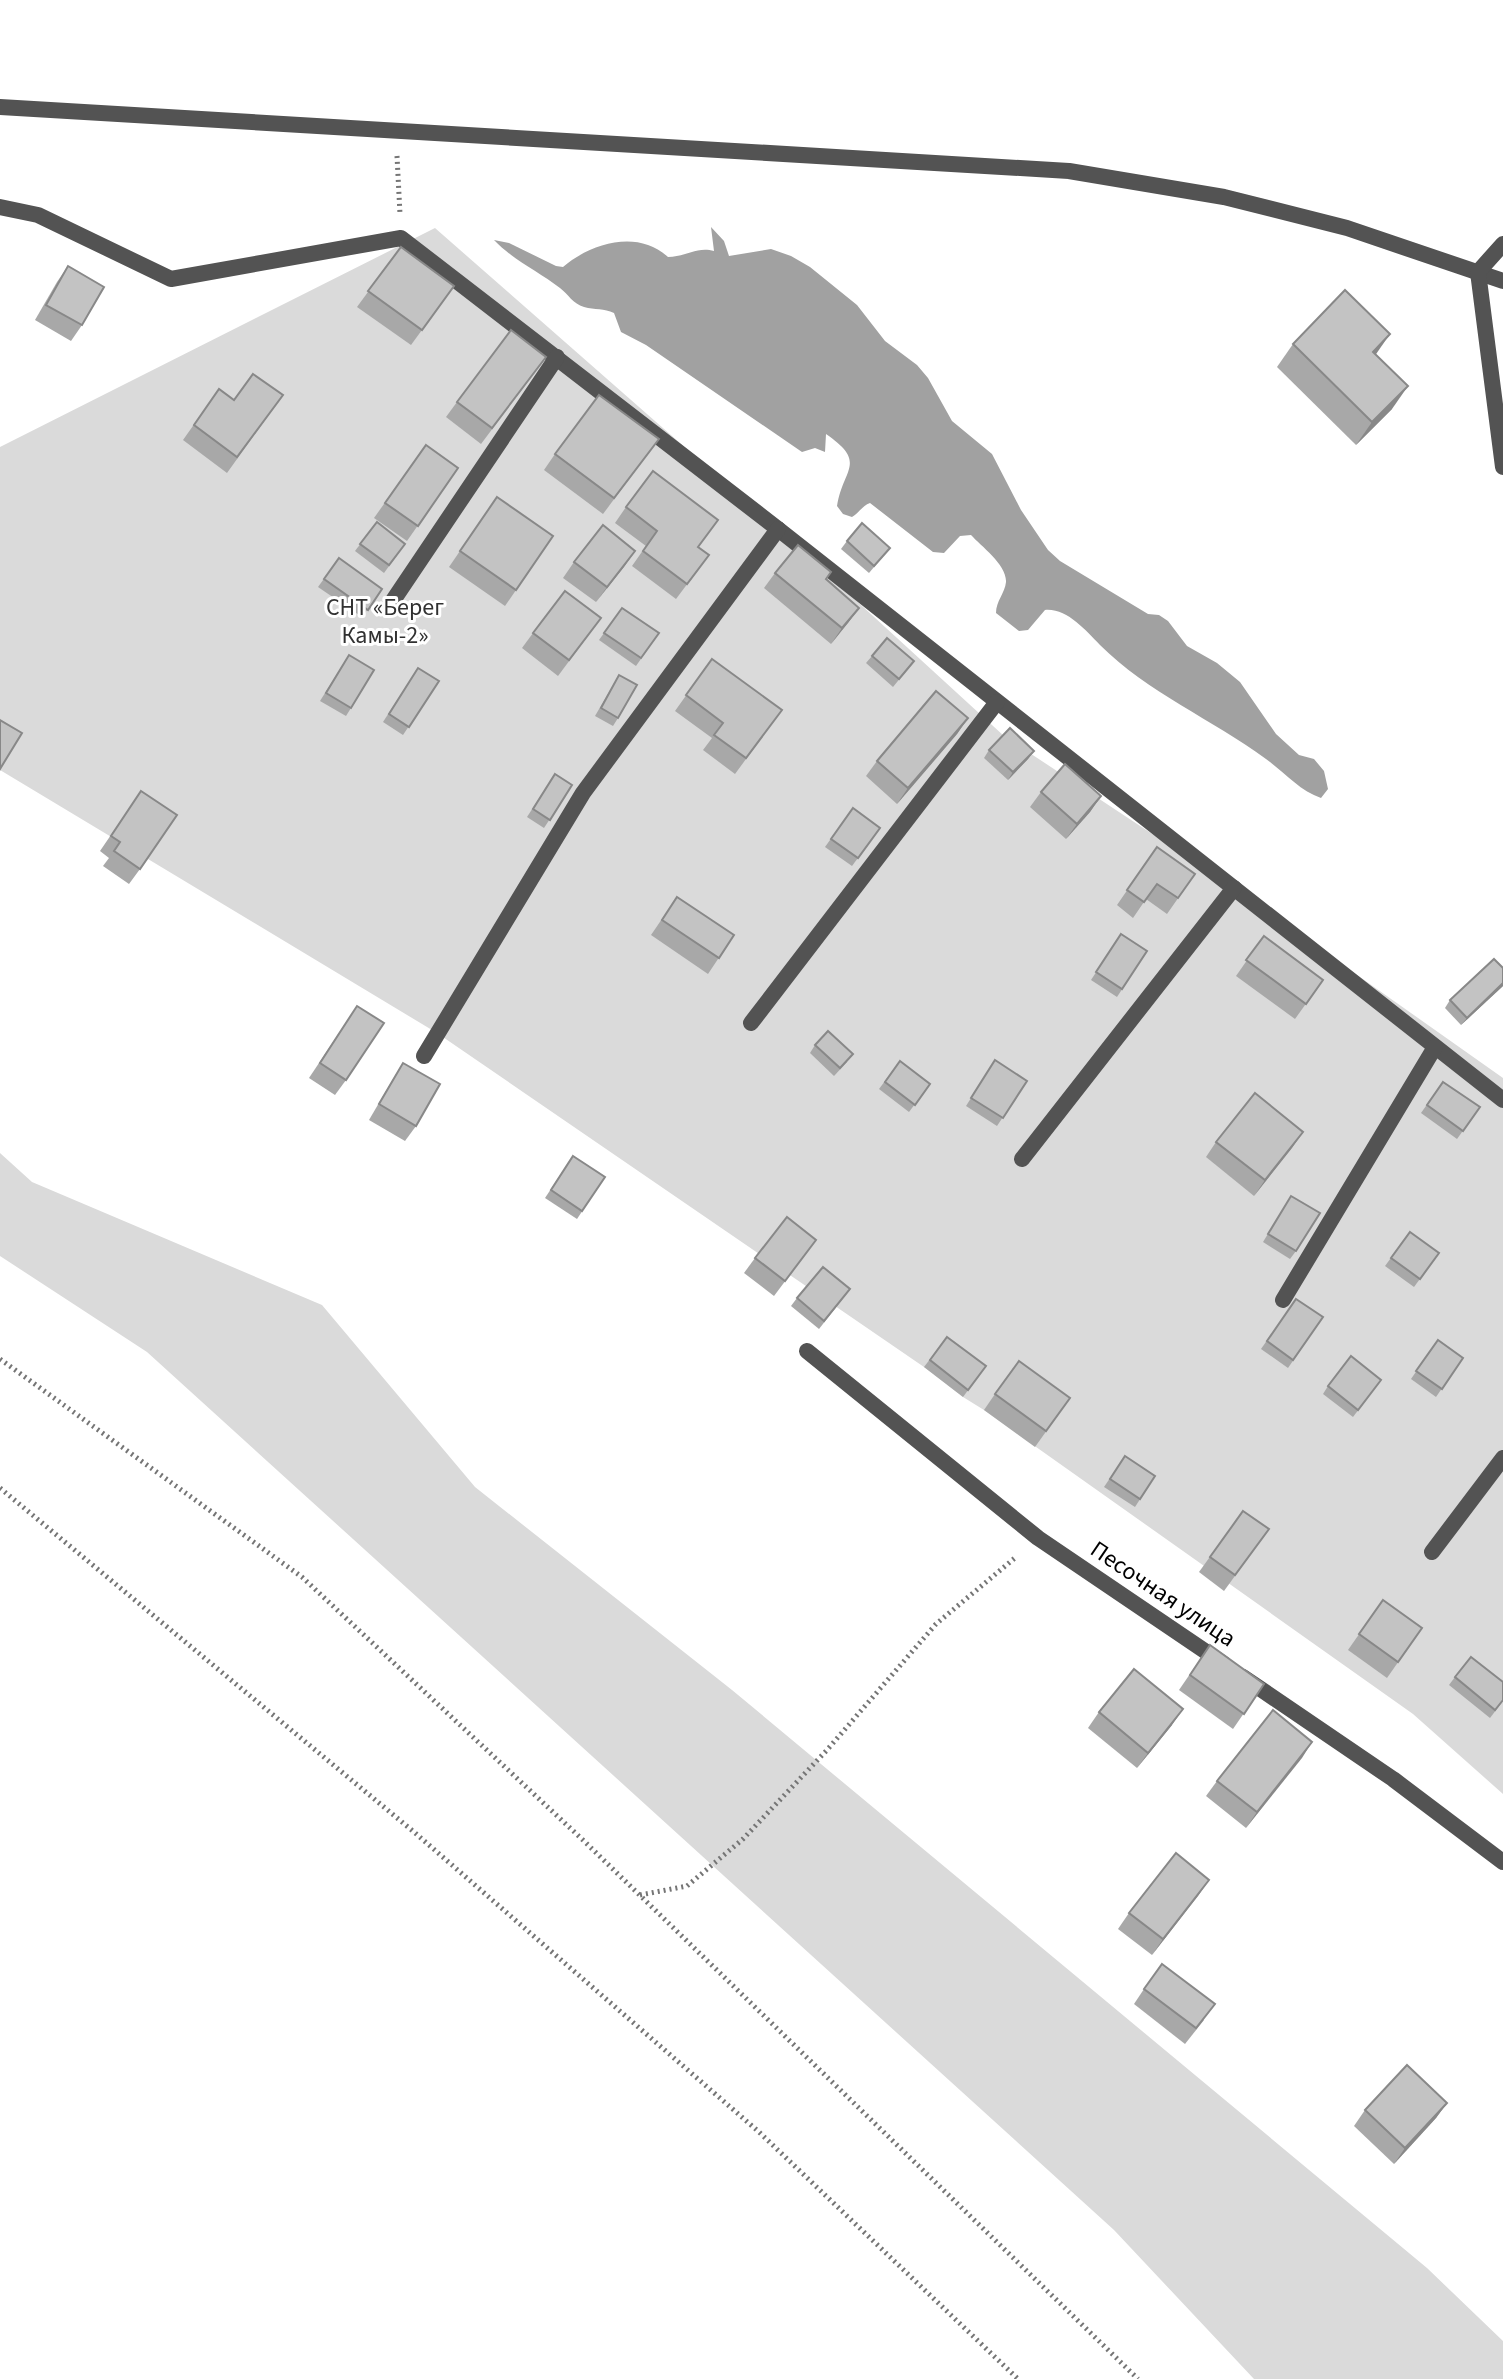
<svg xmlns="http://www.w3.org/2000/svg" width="1503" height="2379" viewBox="0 0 1503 2379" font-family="'Source Sans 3',sans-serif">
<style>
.green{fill:#dadada}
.water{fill:#a1a1a1}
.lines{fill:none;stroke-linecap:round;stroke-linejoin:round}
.path{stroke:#757575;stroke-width:5;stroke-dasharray:2 4;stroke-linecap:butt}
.lane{stroke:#535353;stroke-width:16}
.wall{fill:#a8a8a8}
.shaded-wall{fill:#888}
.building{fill:#c3c3c3;stroke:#888;stroke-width:2}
.labels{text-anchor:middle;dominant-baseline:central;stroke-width:6;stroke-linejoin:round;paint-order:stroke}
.park-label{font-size:24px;fill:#313131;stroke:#fff}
.street-label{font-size:24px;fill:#000;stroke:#fff}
</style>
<rect width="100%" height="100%" fill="#fff"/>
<g class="green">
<polygon points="435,228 778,529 1004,736 1234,888 1503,1078 1503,1794 1413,1714 984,1410 963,1397 924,1367 437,1033 0,770 0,447"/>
<polygon points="0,1153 32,1182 322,1305 475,1487 732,1690 1427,2268 1503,2341 1503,2379 1254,2379 1114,2230 147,1352 0,1256"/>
</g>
<path class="water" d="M711 227 724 241 729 256 771 249 791 256 810 267 857 305 885 341 917 365 928 378 952 421 992 454 1021 510 1048 550 1060 561 1148 614 1159 615 1168 621 1187 646 1217 663 1240 682 1276 734 1299 755 1314 759 1324 771 1328 789 1321 798C1300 791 1284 772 1266 759 1213 720 1147 692 1100 645 1085 630 1067 608 1045 610L1028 630 1019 631 996 613C996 601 1005 593 1006 582 1007 565 981 546 971 535L960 536 944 553 933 552 870 503C862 506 859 513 852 517L843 514 837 506C843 468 868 463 826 434L825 452 815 448 802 452 646 345 621 332 614 313C604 308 595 310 584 307 573 304 568 294 560 288 538 271 513 260 494 240L509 243 556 266 563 267C591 243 638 229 668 257 685 257 697 246 714 251Z"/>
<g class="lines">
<g class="path">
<polyline points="397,156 400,214"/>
<polyline points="0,1359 302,1577 584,1841 1138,2379"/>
<polyline points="0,1488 414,1832 759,2132 1018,2379"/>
<polyline points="640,1895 687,1886 743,1839 827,1750 936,1624 1016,1557"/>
</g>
<g class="lane">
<polyline points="0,107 1069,171 1224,197 1347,228 1503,281"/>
<polyline points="0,207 38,215 171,279 401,238 778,529 1503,1100"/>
<polyline points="1503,244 1478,272 1503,467"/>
<polyline points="388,608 557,357"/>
<polyline points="751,1023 997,702"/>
<polyline points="424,1056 583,793 778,529"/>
<polyline points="1022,1159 1234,888"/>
<polyline points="1283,1300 1435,1047"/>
<polyline points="807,1351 1038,1538 1224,1664"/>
<polyline points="1432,1552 1503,1458"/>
<polyline points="1243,1677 1393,1779 1503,1862"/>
</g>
</g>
<g class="wall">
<polygon points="401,247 454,286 411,345 357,307"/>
<polygon points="68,266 82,325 71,341 35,320 57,282"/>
<polygon points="1293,344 1376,355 1392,409 1356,445 1277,367"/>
<polygon points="546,357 481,444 446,417 457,402"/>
<polygon points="219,389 234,400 283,395 227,473 183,440"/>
<polygon points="659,439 603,514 544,470 555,454"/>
<polygon points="426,445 458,468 407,541 374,518"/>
<polygon points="497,497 553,536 505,606 449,567"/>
<polygon points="626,507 709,555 676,599 632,566 646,546 615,523"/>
<polygon points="377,522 405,544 384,573 355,551"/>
<polygon points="847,541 890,548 869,573 841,549"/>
<polygon points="635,551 596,602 563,578 574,562"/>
<polygon points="339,558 382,589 362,617 318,587"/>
<polygon points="775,573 826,580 859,608 831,644 764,588"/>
<polygon points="622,608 659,633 636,666 599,640"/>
<polygon points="533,633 590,633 558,676 522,648"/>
<polygon points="349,655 351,708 346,716 320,701"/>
<polygon points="872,656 914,661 893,687 866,663"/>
<polygon points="712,659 782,710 735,774 703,750 712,738 675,711"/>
<polygon points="418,668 439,681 403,735 383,722"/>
<polygon points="619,675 618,718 613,726 595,716"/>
<polygon points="968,718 957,734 897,804 866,776 877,761"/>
<polygon points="989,750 1034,751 1028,759 1008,780 984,758"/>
<polygon points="555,774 572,785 544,828 527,817"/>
<polygon points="141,791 140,869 129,884 103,866 109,858 100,851"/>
<polygon points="1041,792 1101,796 1090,812 1066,839 1030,807"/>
<polygon points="853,808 880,828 852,866 825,847"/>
<polygon points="1157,847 1195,874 1167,914 1146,899 1133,918 1117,905"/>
<polygon points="677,897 734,935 708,974 651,935"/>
<polygon points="1121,934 1147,951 1117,997 1091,980"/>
<polygon points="1264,936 1323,980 1295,1019 1236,976"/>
<polygon points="1503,968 1503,986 1461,1025 1445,1008 1450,1000"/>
<polygon points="357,1006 346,1080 335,1095 309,1078"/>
<polygon points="815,1045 847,1062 834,1076 810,1053"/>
<polygon points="995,1060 1027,1081 997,1126 966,1106"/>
<polygon points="900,1061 930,1084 909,1112 879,1089"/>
<polygon points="403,1063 416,1126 405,1141 369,1120 393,1079"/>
<polygon points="1443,1082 1480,1107 1457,1139 1421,1113"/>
<polygon points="1303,1132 1254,1196 1206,1157 1216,1142"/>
<polygon points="573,1156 605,1177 577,1219 545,1198"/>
<polygon points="1286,1204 1296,1251 1290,1259 1263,1242"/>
<polygon points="1410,1232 1439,1253 1414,1287 1385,1266"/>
<polygon points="816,1240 774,1296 744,1273 755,1258"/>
<polygon points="844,1297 819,1329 791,1306 797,1298"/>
<polygon points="1296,1299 1323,1317 1288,1368 1261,1349"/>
<polygon points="947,1337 986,1366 963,1397 924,1367"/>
<polygon points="1438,1340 1463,1358 1436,1397 1411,1379"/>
<polygon points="1381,1380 1353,1417 1323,1394 1328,1386"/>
<polygon points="995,1394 1070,1398 1035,1447 984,1410"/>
<polygon points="1125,1456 1155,1476 1135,1507 1104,1487"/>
<polygon points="1243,1511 1269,1529 1224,1591 1199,1572"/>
<polygon points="1383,1600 1422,1628 1387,1678 1348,1650"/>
<polygon points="1210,1645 1264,1684 1233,1729 1179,1690"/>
<polygon points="1455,1677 1503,1701 1490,1718 1449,1685"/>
<polygon points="1099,1712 1172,1725 1137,1768 1088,1728"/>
<polygon points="1312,1742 1246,1828 1206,1796 1217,1781"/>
<polygon points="1209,1880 1152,1955 1118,1929 1129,1913"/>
<polygon points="1144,1989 1204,2020 1185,2044 1134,2004"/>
<polygon points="1447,2103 1436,2118 1394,2164 1354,2126 1365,2110"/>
</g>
<g class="shaded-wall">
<polygon points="1390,334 1374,357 1373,352"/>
<polygon points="1408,386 1392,409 1356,445 1372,422"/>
<polygon points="635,551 624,567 596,602 607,587"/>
<polygon points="859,608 848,623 831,644 842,628"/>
<polygon points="968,718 957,734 897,804 908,788"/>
<polygon points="1034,751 1028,759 1008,780 1013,772"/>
<polygon points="1101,796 1090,812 1066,839 1077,824"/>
<polygon points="1503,983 1503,986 1461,1025 1467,1018"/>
<polygon points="1303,1132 1292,1148 1254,1196 1265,1180"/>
<polygon points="1183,1709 1172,1725 1137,1768 1148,1753"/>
<polygon points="1312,1742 1302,1758 1246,1828 1257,1812"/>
<polygon points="1209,1880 1198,1896 1152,1955 1163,1939"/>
<polygon points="1447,2103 1436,2118 1394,2164 1405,2148"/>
</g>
<g class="building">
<polygon points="401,247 454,286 422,330 368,291"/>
<polygon points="68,266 104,287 82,325 46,305"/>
<polygon points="1345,290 1390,334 1373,352 1408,386 1372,422 1293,344"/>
<polygon points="511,330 546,357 492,428 457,402"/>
<polygon points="253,374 283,395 237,457 194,425 219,389 234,400"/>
<polygon points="599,395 659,439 614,498 555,454"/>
<polygon points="426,445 458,468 418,526 385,503"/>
<polygon points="653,471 718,520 698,547 709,555 687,584 643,551 657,531 626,507"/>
<polygon points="497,497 553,536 516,590 460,551"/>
<polygon points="377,522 405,544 389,565 360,544"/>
<polygon points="862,523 890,548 874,566 847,541"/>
<polygon points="603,525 635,551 607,587 574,562"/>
<polygon points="798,545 831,572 826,579 859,608 842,628 775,573"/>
<polygon points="339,558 382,589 368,610 324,579"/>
<polygon points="565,591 601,618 569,660 533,633"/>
<polygon points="622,608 659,633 641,658 604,633"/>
<polygon points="887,638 914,661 899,679 872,656"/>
<polygon points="349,655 374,670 351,708 326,693"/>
<polygon points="712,659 782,710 746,758 714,735 723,723 686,695"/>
<polygon points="418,668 439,681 409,727 389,714"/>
<polygon points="619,675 637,685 618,718 601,708"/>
<polygon points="936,691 968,718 908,788 877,761"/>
<polygon points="0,720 22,733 0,769"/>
<polygon points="1010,728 1034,751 1013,772 989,750"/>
<polygon points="1065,764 1101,796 1077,824 1041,792"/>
<polygon points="555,774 572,785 550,820 533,809"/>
<polygon points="141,791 177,815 140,869 114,851 120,842 111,836"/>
<polygon points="853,808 880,828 858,858 831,839"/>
<polygon points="1157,847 1195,874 1178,898 1157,884 1144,902 1127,890"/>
<polygon points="677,897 734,935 719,958 662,920"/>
<polygon points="1121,934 1147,951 1122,989 1096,972"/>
<polygon points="1264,936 1323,980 1306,1004 1246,960"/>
<polygon points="1494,959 1503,968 1503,983 1467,1018 1450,1000"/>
<polygon points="357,1006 384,1023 346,1080 320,1063"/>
<polygon points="828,1031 853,1054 840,1068 815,1045"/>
<polygon points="995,1060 1027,1081 1003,1118 971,1098"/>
<polygon points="900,1061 930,1084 915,1105 885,1082"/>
<polygon points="403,1063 440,1084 416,1126 379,1104"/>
<polygon points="1443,1082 1480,1107 1463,1131 1427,1105"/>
<polygon points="1255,1093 1303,1132 1265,1180 1216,1142"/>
<polygon points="573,1156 605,1177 582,1211 551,1190"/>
<polygon points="1291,1196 1320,1213 1296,1251 1268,1234"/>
<polygon points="787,1217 816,1240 785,1281 755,1258"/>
<polygon points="1410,1232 1439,1253 1420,1279 1391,1258"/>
<polygon points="823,1267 850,1289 824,1321 797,1298"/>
<polygon points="1296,1299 1323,1317 1293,1360 1267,1341"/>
<polygon points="947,1337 986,1366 968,1390 930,1360"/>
<polygon points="1438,1340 1463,1358 1442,1389 1416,1371"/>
<polygon points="1351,1356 1381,1380 1358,1410 1328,1386"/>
<polygon points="1019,1361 1070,1398 1046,1431 995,1394"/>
<polygon points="1125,1456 1155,1476 1140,1499 1110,1479"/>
<polygon points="1243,1511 1269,1529 1235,1575 1210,1557"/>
<polygon points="1383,1600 1422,1628 1398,1662 1359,1634"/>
<polygon points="1210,1645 1264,1684 1244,1714 1190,1675"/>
<polygon points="1471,1657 1503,1682 1503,1700 1495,1710 1455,1677"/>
<polygon points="1134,1669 1183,1709 1148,1753 1099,1712"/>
<polygon points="1273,1710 1312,1742 1257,1812 1217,1781"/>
<polygon points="1176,1853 1209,1880 1163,1939 1129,1913"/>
<polygon points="1162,1964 1215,2004 1196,2028 1144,1989"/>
<polygon points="1407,2065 1447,2103 1405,2148 1365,2110"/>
</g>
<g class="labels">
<g class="park-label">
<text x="385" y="607">СНТ «Берег<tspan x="385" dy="28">Камы-2»</tspan></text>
</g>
<g class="street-label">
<text transform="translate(1163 1594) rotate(34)">Песочная улица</text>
</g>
</g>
</svg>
